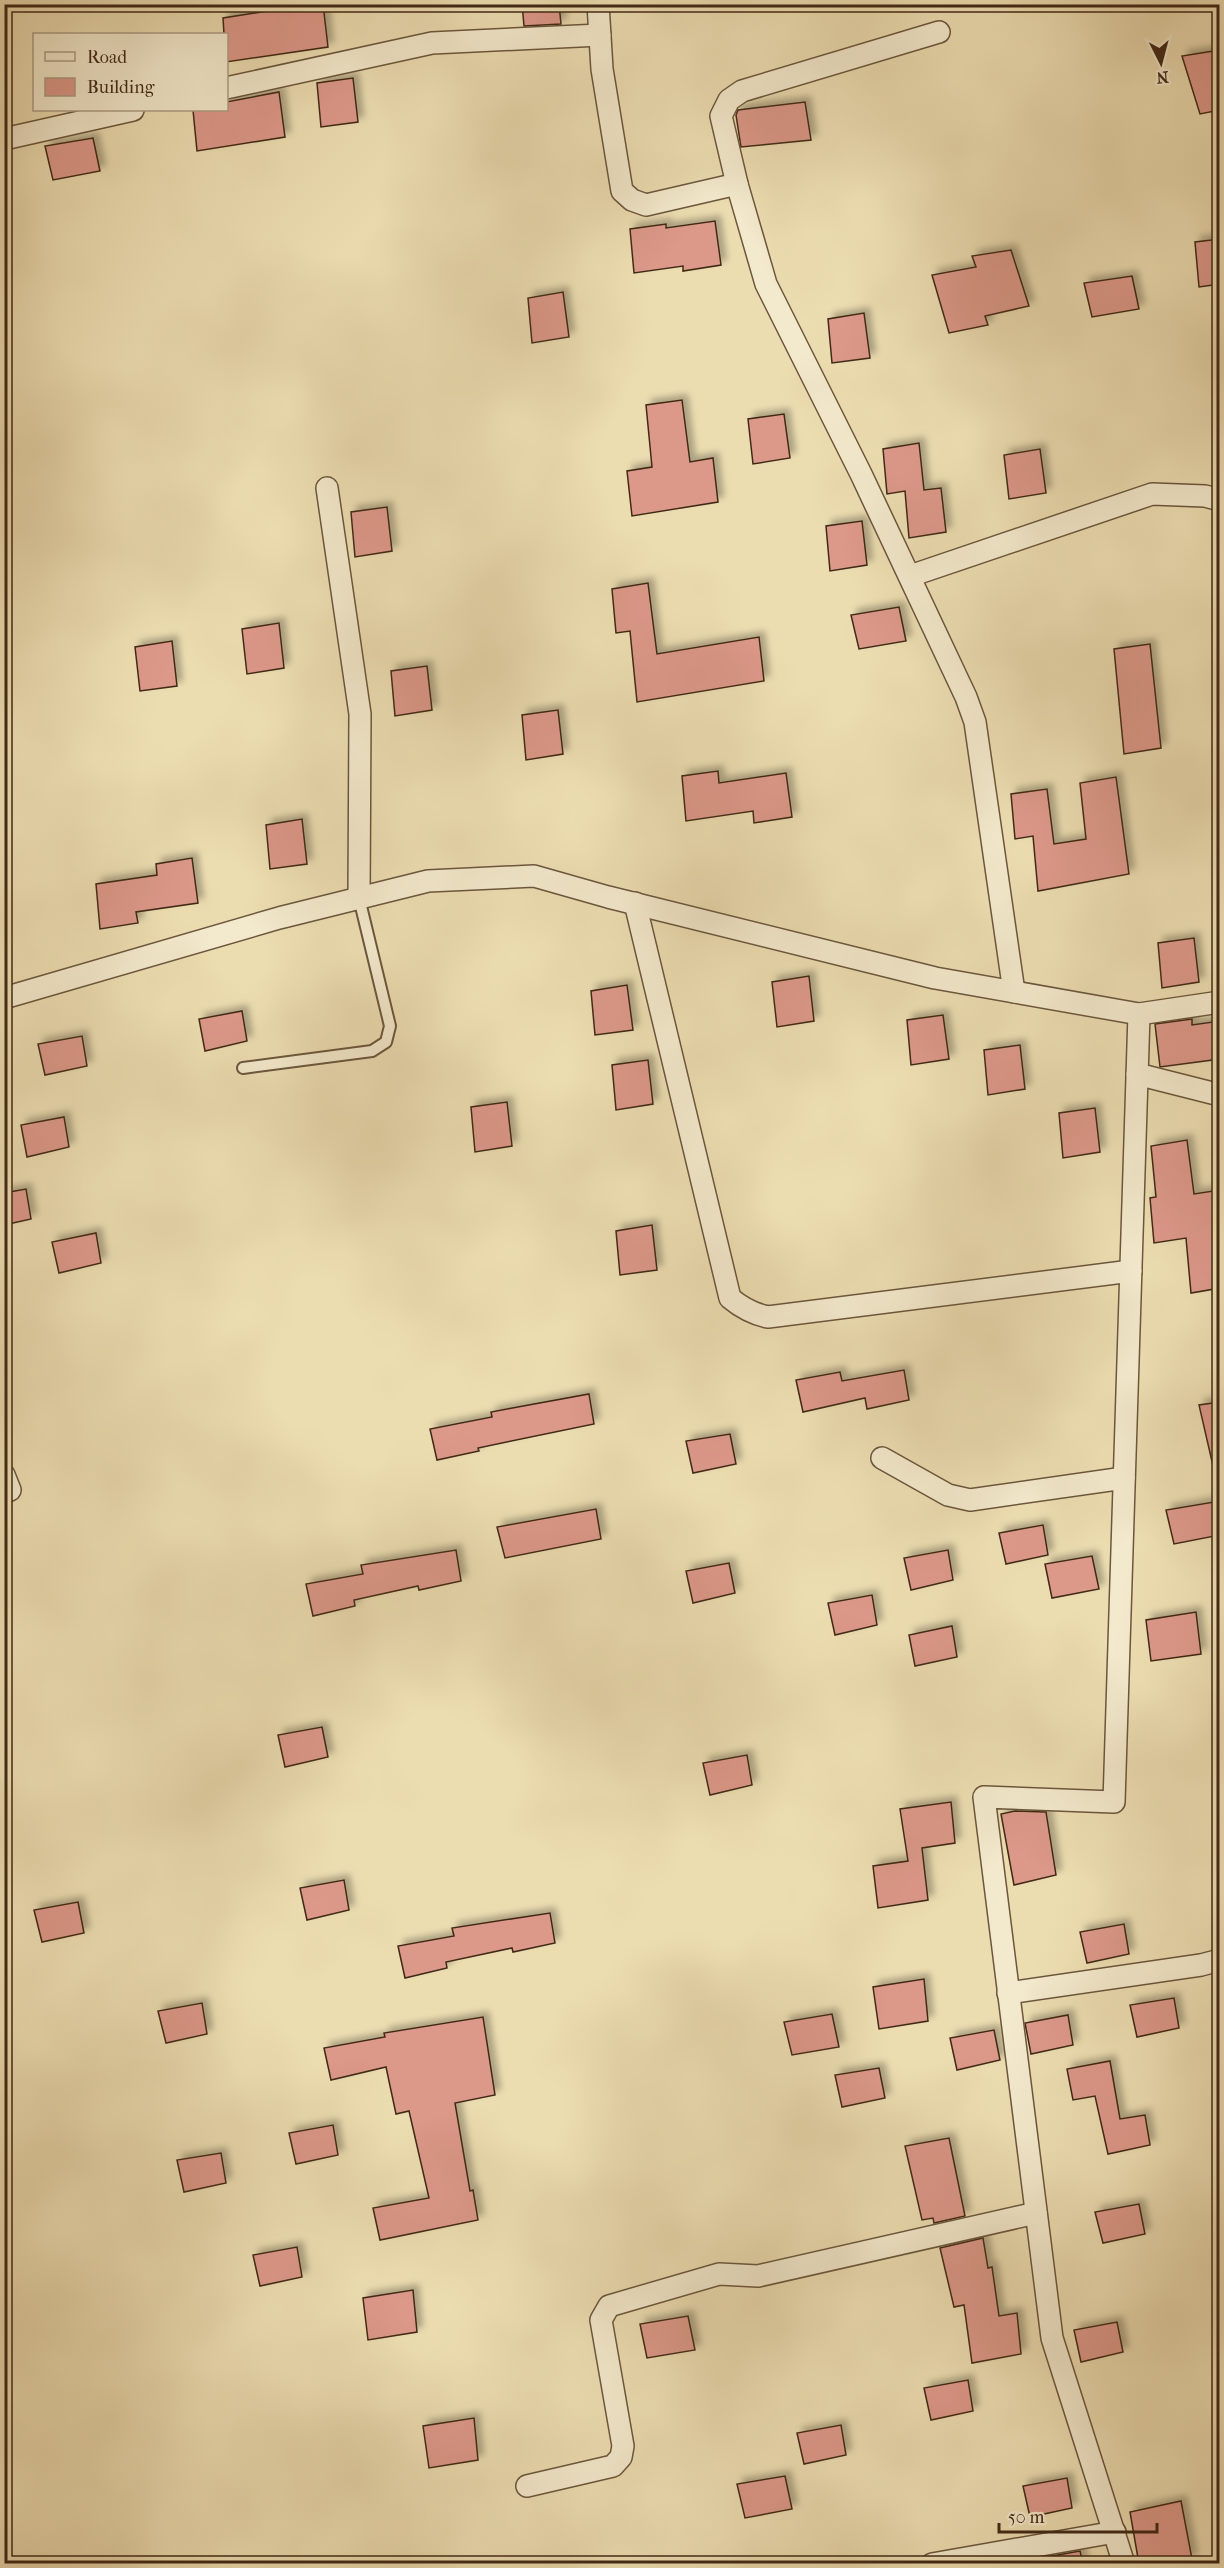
<svg xmlns="http://www.w3.org/2000/svg" width="1224" height="2568" viewBox="0 0 1224 2568" font-family="'IM FELL French Canon',serif">
<style>
.building{fill:#dc9889;stroke:#412916;stroke-width:1.5;filter:url(#shadow)}
.lines{fill:none;stroke-linecap:round;stroke-linejoin:round}
.service-casing{stroke:#6c563d;stroke-width:14}
.minor-casing{stroke:#6c563d;stroke-width:24}
.service{stroke:#f3e9cc;stroke-width:10}
.minor{stroke:#f3e9cc;stroke-width:21}
</style>
<defs>
<filter id="shadow"><feDropShadow dx="5.5" dy="-5.5" stdDeviation="3" flood-color="#0004"/></filter>
</defs>
<rect width="100%" height="100%" fill="#ecddb1"/>
<filter id="stains"><feTurbulence type="fractalNoise" baseFrequency=".00333" numOctaves="4"/><feColorMatrix values="0 0 0 0 .2 0 0 0 0 .09 0 0 0 0 .02 0 0 0 .5 -.17"/></filter>
<radialGradient id="worn" r=".72"><stop offset=".6" stop-color="#630" stop-opacity="0"/><stop offset="1" stop-color="#630" stop-opacity=".3"/></radialGradient>
<g class="building">
<polygon points="312,4 323,4 328,47 226,62 226,34 224,34 223,18"/>
<polygon points="522,4 559,4 561,24 524,26"/>
<polygon points="1220,50 1220,110 1200,114 1182,56"/>
<polygon points="353,78 358,122 321,127 317,83"/>
<polygon points="279,92 285,137 197,151 193,110 226,110 226,102"/>
<polygon points="805,102 811,140 741,147 736,115 738,110"/>
<polygon points="93,138 100,171 53,180 45,146"/>
<polygon points="715,221 721,265 683,271 683,266 634,273 630,229 666,224 666,228"/>
<polygon points="1220,239 1220,284 1199,287 1195,242"/>
<polygon points="1011,250 1029,306 985,316 988,325 949,333 932,275 976,267 972,256"/>
<polygon points="1132,276 1139,309 1092,317 1084,283"/>
<polygon points="563,292 569,337 532,343 528,298"/>
<polygon points="864,313 870,358 832,363 828,319"/>
<polygon points="682,400 690,462 713,458 718,502 632,516 627,471 652,467 646,405"/>
<polygon points="784,414 790,458 753,464 748,419"/>
<polygon points="919,443 924,490 941,488 946,532 909,538 905,491 887,494 883,449"/>
<polygon points="1040,449 1046,493 1009,499 1004,455"/>
<polygon points="387,507 392,551 355,557 351,512"/>
<polygon points="862,521 867,565 830,571 826,526"/>
<polygon points="648,583 657,654 759,637 764,681 637,702 630,631 616,633 612,589"/>
<polygon points="899,607 906,641 859,649 851,615"/>
<polygon points="279,623 284,668 247,674 242,629"/>
<polygon points="172,641 177,686 140,691 135,647"/>
<polygon points="1150,644 1161,748 1124,754 1114,649"/>
<polygon points="427,666 432,710 395,716 391,671"/>
<polygon points="558,710 563,754 526,760 522,715"/>
<polygon points="718,771 719,783 786,773 792,817 754,823 753,811 686,821 682,776"/>
<polygon points="1116,777 1129,874 1038,891 1033,836 1015,839 1011,794 1047,789 1054,844 1086,839 1080,783"/>
<polygon points="302,819 307,864 270,869 266,825"/>
<polygon points="192,858 198,903 136,912 138,923 100,929 96,884 157,875 156,864"/>
<polygon points="1194,938 1199,982 1162,988 1158,943"/>
<polygon points="809,976 814,1021 777,1027 772,982"/>
<polygon points="627,985 633,1030 595,1035 591,991"/>
<polygon points="242,1011 247,1041 205,1051 199,1019"/>
<polygon points="943,1015 949,1059 911,1065 907,1020"/>
<polygon points="1192,1019 1192,1025 1220,1021 1220,1059 1160,1067 1155,1024"/>
<polygon points="82,1036 87,1066 45,1075 38,1044"/>
<polygon points="1020,1045 1025,1089 988,1095 984,1050"/>
<polygon points="648,1060 653,1104 616,1110 612,1065"/>
<polygon points="507,1102 512,1146 475,1152 471,1107"/>
<polygon points="1095,1108 1100,1152 1063,1158 1059,1113"/>
<polygon points="64,1117 69,1147 27,1157 21,1125"/>
<polygon points="1187,1140 1194,1194 1220,1190 1220,1288 1191,1293 1186,1238 1154,1243 1150,1198 1156,1197 1151,1146"/>
<polygon points="26,1189 31,1219 4,1225 4,1193"/>
<polygon points="652,1225 657,1270 620,1275 616,1231"/>
<polygon points="96,1233 101,1263 59,1273 52,1242"/>
<polygon points="904,1370 909,1400 867,1409 865,1398 803,1412 796,1380 840,1372 842,1381"/>
<polygon points="589,1394 594,1424 478,1448 479,1451 437,1460 430,1429 492,1417 491,1412"/>
<polygon points="1220,1402 1220,1465 1213,1466 1199,1405"/>
<polygon points="730,1434 736,1464 693,1473 686,1441"/>
<polygon points="1214,1502 1220,1535 1174,1544 1166,1510"/>
<polygon points="596,1509 601,1539 505,1558 497,1527"/>
<polygon points="1043,1525 1048,1555 1006,1564 999,1533"/>
<polygon points="456,1550 461,1581 419,1590 418,1586 354,1600 355,1606 313,1616 306,1584 363,1574 361,1565"/>
<polygon points="948,1550 953,1580 911,1590 904,1558"/>
<polygon points="1092,1556 1099,1589 1052,1598 1045,1564"/>
<polygon points="729,1563 735,1593 693,1603 686,1571"/>
<polygon points="872,1595 877,1625 835,1635 828,1603"/>
<polygon points="1196,1612 1201,1654 1151,1661 1146,1620"/>
<polygon points="952,1626 957,1657 915,1666 909,1635"/>
<polygon points="322,1727 328,1757 285,1767 278,1735"/>
<polygon points="747,1755 752,1785 710,1795 703,1763"/>
<polygon points="951,1802 955,1843 922,1848 928,1900 878,1908 873,1866 908,1861 900,1809"/>
<polygon points="1015,1811 1046,1812 1056,1875 1014,1885 1001,1814"/>
<polygon points="344,1880 349,1910 307,1920 300,1888"/>
<polygon points="78,1902 84,1933 42,1942 34,1910"/>
<polygon points="550,1913 555,1943 513,1952 512,1948 446,1962 447,1968 405,1978 398,1946 454,1936 452,1928"/>
<polygon points="1124,1924 1129,1954 1087,1963 1080,1932"/>
<polygon points="924,1979 928,2021 879,2029 873,1987"/>
<polygon points="1174,1998 1179,2028 1137,2037 1130,2005"/>
<polygon points="202,2003 207,2034 166,2043 158,2011"/>
<polygon points="832,2014 839,2047 792,2055 784,2022"/>
<polygon points="1068,2015 1073,2045 1031,2054 1025,2023"/>
<polygon points="483,2017 495,2095 455,2103 470,2191 473,2190 478,2220 380,2240 373,2208 429,2198 409,2111 396,2114 386,2067 331,2080 324,2048 385,2037 384,2033"/>
<polygon points="994,2030 1000,2060 957,2070 950,2038"/>
<polygon points="1110,2061 1120,2119 1145,2115 1150,2145 1108,2154 1095,2096 1073,2100 1067,2069"/>
<polygon points="879,2068 885,2098 842,2107 835,2075"/>
<polygon points="333,2125 338,2155 296,2164 289,2133"/>
<polygon points="949,2138 965,2216 934,2223 933,2218 922,2220 905,2146"/>
<polygon points="221,2153 226,2183 184,2192 177,2160"/>
<polygon points="1139,2204 1145,2234 1103,2243 1095,2212"/>
<polygon points="983,2238 988,2268 992,2267 999,2316 1017,2313 1021,2354 972,2363 964,2305 954,2307 940,2248"/>
<polygon points="297,2247 302,2277 260,2286 253,2255"/>
<polygon points="413,2290 417,2332 368,2340 363,2298"/>
<polygon points="688,2316 695,2350 647,2358 640,2324"/>
<polygon points="1117,2322 1123,2352 1081,2362 1074,2330"/>
<polygon points="968,2380 973,2411 931,2420 924,2388"/>
<polygon points="474,2418 478,2460 429,2468 423,2426"/>
<polygon points="841,2425 846,2455 804,2464 797,2433"/>
<polygon points="785,2476 792,2509 745,2518 737,2484"/>
<polygon points="1067,2478 1072,2508 1030,2517 1023,2486"/>
<polygon points="1181,2501 1192,2559 1174,2564 1139,2564 1130,2512"/>
<polygon points="1080,2551 1083,2564 1030,2564 1030,2560"/>
</g>
<g class="lines">
<defs>
<polyline id="service" points="243,1068 372,1051 386,1042 390,1026 359,898"/>
<g id="minor">
<polyline points="598,4 602,69 622,191 632,200 646,205 737,184 766,284 861,474 966,697 975,722 1014,992"/>
<polyline points="226,88 432,43 600,35"/>
<polyline points="4,139 133,110"/>
<polyline points="737,184 721,116 729,100 742,91 939,32"/>
<polyline points="327,488 360,714 359,898"/>
<polyline points="910,576 1152,494 1205,496 1220,500"/>
<path d="M635 903 730 1298C742 1308 753 1314 768 1317L1131 1271"/>
<polyline points="4,998 279,918 428,881 534,876 608,897 935,978 1139,1014 1220,1002"/>
<polyline points="1137,1074 1220,1095"/>
<polyline points="882,1458 948,1495 970,1500 1124,1478"/>
<polyline points="4,1475 10,1490"/>
<polyline points="1008,1993 1201,1965 1220,1960"/>
<polyline points="527,2486 613,2466 621,2457 623,2446 601,2320 609,2306 719,2274 758,2276 1036,2213"/>
<polyline points="932,2564 1115,2532"/>
<polyline points="1124,2564 1052,2338 984,1797 1114,1802 1139,1014"/>
</g>
</defs>
<use href="#service" class="service-casing"/>
<use href="#minor" class="minor-casing"/>
<use href="#service" class="service"/>
<use href="#minor" class="minor"/>
</g>
<rect width="1224" height="2568" fill="none" stroke="#ecddb1" stroke-width="24"/>
<rect x="6" y="6" width="1212" height="2556" fill="none" stroke="#412916" stroke-width="3"/>
<rect x="12" y="12" width="1200" height="2544" fill="none" stroke="#412916" stroke-width="1.5"/>
<rect x="33" y="33" width="195" height="78" fill="#f3e9cc" stroke="#ac9c83" stroke-width="1.5"/>
<rect x="45" y="52" width="30" height="9" fill="#f3e9cc" stroke="#ac9c83" stroke-width="1.5"/>
<text x="87" y="63" font-size="18" fill="#412916">Road</text>
<rect x="45" y="78" width="30" height="18" fill="#dc9889" stroke="#ac9c83" stroke-width="1.5"/>
<text x="87" y="93" font-size="18" fill="#412916">Building</text>
<g transform="translate(1161 63) rotate(174)" stroke="#f3e9cc" stroke-width="4.5" paint-order="stroke">
<path d="M0-4.5L10 22L0 15L-10 22Z" fill="#412916"/>
<text y="-9" font-size="16" font-weight="bold" text-anchor="middle" fill="#412916">N</text>
</g>
<path d="M999 2523v9h158v-9" fill="none" stroke="#412916" stroke-width="3"/>
<text x="1008" y="2523" font-size="18" fill="#412916" stroke="#f3e9cc" stroke-width="4.5" paint-order="stroke">50 m</text>
<rect width="100%" height="100%" filter="url(#stains)"/>
<rect width="100%" height="100%" fill="url(#worn)"/>
</svg>
